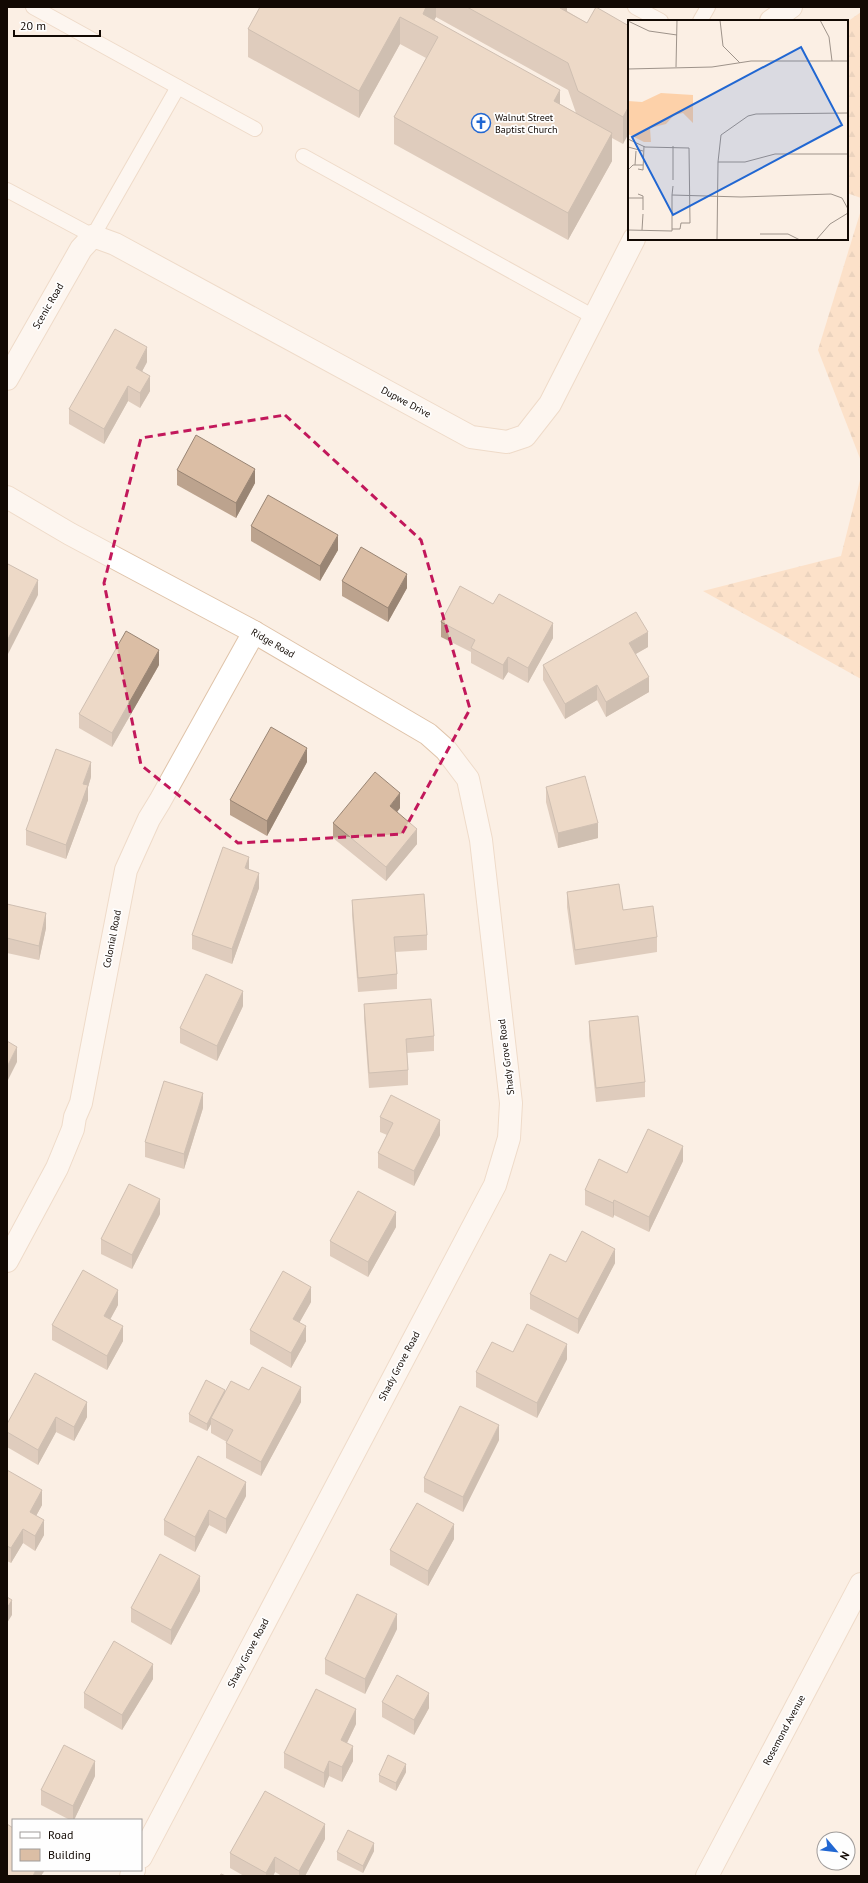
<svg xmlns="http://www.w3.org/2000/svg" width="868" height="1883" viewBox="0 0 868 1883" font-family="'PT Sans',sans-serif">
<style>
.forest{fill:url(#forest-firs)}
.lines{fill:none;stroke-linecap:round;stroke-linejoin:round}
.service-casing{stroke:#dfc3a9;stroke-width:16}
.minor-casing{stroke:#dfc3a9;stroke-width:24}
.service{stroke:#fff;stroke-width:14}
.minor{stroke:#fff;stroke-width:22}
.wall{fill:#bca38e;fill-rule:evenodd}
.shaded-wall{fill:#998574}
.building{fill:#dbbea5;stroke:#998574}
.marked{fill:none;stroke:#c2185b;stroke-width:3;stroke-dasharray:8 5;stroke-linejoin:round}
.labels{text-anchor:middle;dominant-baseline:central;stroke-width:3.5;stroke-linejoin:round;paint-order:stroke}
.poi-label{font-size:10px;fill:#120903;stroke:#fefefe;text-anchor:start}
.street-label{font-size:10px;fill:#120903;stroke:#fefefe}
.inset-road{fill:none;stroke:#9e938a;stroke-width:1}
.view{fill:#2167d2;fill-opacity:0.15;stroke:#2167d2;stroke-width:2}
.inset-edge{fill:none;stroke:#120903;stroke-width:2}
</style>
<defs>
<pattern id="forest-firs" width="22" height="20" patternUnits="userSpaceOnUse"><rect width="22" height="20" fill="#fdd1a9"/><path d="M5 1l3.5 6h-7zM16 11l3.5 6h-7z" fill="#d8b290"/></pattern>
</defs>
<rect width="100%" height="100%" fill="#fbefe4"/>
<g class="forest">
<polygon points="861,12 861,198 847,193 847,22"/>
<polygon points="861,210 861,461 818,350"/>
<polygon points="861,476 861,679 703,591 841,556"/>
</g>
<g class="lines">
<defs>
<g id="service">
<polyline points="33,7 178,87"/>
<polyline points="635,7 661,21"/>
<polyline points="700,21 708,7"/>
<polyline points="303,156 594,317"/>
<polyline points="7,190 93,236 178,87 255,129"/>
</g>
<g id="minor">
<polyline points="771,21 791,7"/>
<polyline points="7,379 81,249 93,236 115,244 471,437 507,442 525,436 550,404 634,239"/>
<polyline points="7,497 70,534 254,632 428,734 446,750 468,779 481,840 511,1103 509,1138 495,1185 141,1857"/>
<polyline points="7,1261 57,1168 73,1129 75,1117 81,1103 126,870 149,819 160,801 254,632"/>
<polyline points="131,1876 134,1870"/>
<polyline points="707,1876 861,1584"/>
</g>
</defs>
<use href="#service" class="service-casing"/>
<use href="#minor" class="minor-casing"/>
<use href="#service" class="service"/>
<use href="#minor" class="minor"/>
</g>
<g class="wall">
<path d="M260 7H567V11L587 23 629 26 623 144 612 138V161L568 240 394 144V117L426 58 400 44 359 118 248 57V29ZM436 17 568 90 576 113 560 104 434 20Z"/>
<polygon points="147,362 142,371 150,391 140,408 128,401 104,444 69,424 69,409"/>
<polygon points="177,470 255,483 236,518 177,485"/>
<polygon points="251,526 338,550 320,581 251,541"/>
<polygon points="342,581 407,588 388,622 342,596"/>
<polygon points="441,622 553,638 528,683 508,672 503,680 471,663 471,652 441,637"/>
<polygon points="648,647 635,654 649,692 606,717 597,700 565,719 543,680 543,665"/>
<polygon points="159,665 112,747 79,728 79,714"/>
<polygon points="307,762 267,836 230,815 230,800"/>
<polygon points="91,777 88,787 88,800 66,859 26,845 26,830"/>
<polygon points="546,787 598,838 558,848 546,802"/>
<polygon points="400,808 397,812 417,844 386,881 333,838 333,823"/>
<polygon points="249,869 259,888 232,964 192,949 192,935"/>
<polygon points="567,892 623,910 657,937 657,952 575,965 567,907"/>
<polygon points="352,900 427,935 427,950 395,952 397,974 397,989 358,992 352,915"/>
<polygon points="7,904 46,928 39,960 7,953"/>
<polygon points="364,1004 434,1036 434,1051 407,1053 408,1070 408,1085 369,1088 364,1018"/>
<polygon points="243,1006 217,1061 180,1043 180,1028"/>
<polygon points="589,1021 645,1082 645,1097 596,1102 589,1036"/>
<polygon points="203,1108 184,1169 145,1157 145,1142"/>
<polygon points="380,1117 440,1135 414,1186 378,1168 378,1153 387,1135 380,1132"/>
<polygon points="683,1161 649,1232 614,1215 613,1218 585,1205 585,1190 627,1173"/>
<polygon points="160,1214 132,1269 101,1254 101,1239"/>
<polygon points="396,1227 368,1277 330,1256 330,1241"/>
<polygon points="566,1262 615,1263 578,1334 530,1309 530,1294"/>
<polygon points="311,1302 299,1323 306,1341 291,1368 250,1344 250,1330"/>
<polygon points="118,1305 110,1319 123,1341 107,1370 52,1340 52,1325"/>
<polygon points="567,1359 537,1418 476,1387 476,1372"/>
<polygon points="249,1390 301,1402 261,1476 226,1458 226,1443 227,1442 211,1433 211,1424 207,1431 189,1422 189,1414 225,1393"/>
<polygon points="87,1402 87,1417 74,1441 56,1432 38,1465 7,1447 7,1424"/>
<polygon points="499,1440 463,1512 424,1492 424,1478"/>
<polygon points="7,1470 42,1505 36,1516 44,1535 35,1551 23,1543 11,1563 7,1561"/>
<polygon points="246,1496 226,1534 209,1525 195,1552 164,1535 164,1520"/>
<polygon points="454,1539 428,1586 390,1565 390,1550"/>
<polygon points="200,1591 171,1645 131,1622 131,1608"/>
<polygon points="397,1629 365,1694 325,1674 325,1659"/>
<polygon points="153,1679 122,1730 84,1708 84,1693"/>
<polygon points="382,1702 429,1708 414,1735 382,1717"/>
<polygon points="356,1724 347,1743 353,1761 342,1782 329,1776 324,1788 284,1768 284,1753"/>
<polygon points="406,1772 396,1791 379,1782 379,1775"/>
<polygon points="95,1776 74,1820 70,1820 41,1805 41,1790"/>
<polygon points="325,1839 305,1876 282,1876 275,1872 273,1876 244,1876 230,1868 230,1853"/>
<polygon points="374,1851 363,1873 337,1860 337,1852"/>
</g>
<g class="shaded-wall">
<polygon points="426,7 436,7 436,17 428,32 423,14"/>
<polygon points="560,7 567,7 567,24 560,35"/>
<polygon points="400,17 400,44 359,118 359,91"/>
<polygon points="560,90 560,117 554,101"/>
<polygon points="629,106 629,133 623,144 623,117"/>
<polygon points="612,133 612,161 568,240 568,213"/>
<polygon points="147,347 147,362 136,383 136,368"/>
<polygon points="150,376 150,391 140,408 140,393"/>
<polygon points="128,386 128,401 104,444 104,429"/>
<polygon points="255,469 255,483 236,518 236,503"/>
<polygon points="338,535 338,550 320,581 320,566"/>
<polygon points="407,574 407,588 388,622 388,608"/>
<polygon points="38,580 38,595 7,656 7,641"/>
<polygon points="553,623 553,638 528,683 528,668"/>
<polygon points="648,632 648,647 629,658 629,643"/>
<polygon points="159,650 159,665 112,747 112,733"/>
<polygon points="508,657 508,672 503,680 503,665"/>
<polygon points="649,677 649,692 606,717 606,702"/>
<polygon points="597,685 597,700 565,719 565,704"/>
<polygon points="307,748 307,762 267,836 267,821"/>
<polygon points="91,762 91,777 88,787 88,800 66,859 66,845 83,784"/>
<polygon points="400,793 400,808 390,821 390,806"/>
<polygon points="598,823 598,838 558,848 558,833"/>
<polygon points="417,829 417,844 386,881 386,867"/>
<polygon points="249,857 249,871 245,868"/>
<polygon points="259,873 259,888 232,964 232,949"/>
<polygon points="46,913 46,928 39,960 39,946"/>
<polygon points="243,991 243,1006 217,1061 217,1046"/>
<polygon points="17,1047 17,1062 7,1082 7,1067"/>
<polygon points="203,1093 203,1108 184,1169 184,1154"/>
<polygon points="440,1120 440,1135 414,1186 414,1171"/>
<polygon points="683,1146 683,1161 649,1232 649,1217"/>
<polygon points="160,1199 160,1214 132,1269 132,1255"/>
<polygon points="614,1200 614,1215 613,1218 613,1203"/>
<polygon points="396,1212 396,1227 368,1277 368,1262"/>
<polygon points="615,1249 615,1263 578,1334 578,1319"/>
<polygon points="311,1287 311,1302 293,1334 293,1319"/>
<polygon points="118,1290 118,1305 104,1331 104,1316"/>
<polygon points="123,1326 123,1341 107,1370 107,1356"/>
<polygon points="306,1326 306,1341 291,1368 291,1353"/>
<polygon points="567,1344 567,1359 537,1418 537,1403"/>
<polygon points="301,1387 301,1402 261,1476 261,1462"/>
<polygon points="225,1390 225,1397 211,1418 211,1424 207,1431 207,1424"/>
<polygon points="87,1402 87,1417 74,1441 74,1427"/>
<polygon points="56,1417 56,1432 38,1465 38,1450"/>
<polygon points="499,1425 499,1440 463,1512 463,1497"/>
<polygon points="246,1482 246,1496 226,1534 226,1519"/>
<polygon points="42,1490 42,1505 30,1527 30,1512"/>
<polygon points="209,1510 209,1525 195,1552 195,1537"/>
<polygon points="44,1520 44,1535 35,1551 35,1536"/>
<polygon points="454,1524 454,1539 428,1586 428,1571"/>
<polygon points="23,1529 23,1543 11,1563 11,1548"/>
<polygon points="200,1576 200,1591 171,1645 171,1630"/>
<polygon points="12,1600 12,1615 7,1623 7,1608"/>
<polygon points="397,1614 397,1629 365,1694 365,1679"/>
<polygon points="153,1664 153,1679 122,1730 122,1715"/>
<polygon points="429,1693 429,1708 414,1735 414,1720"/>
<polygon points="356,1709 356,1724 341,1755 341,1740"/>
<polygon points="353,1746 353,1761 342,1782 342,1767"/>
<polygon points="95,1761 95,1776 74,1820 73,1820 73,1806"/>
<polygon points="329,1761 329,1776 324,1788 324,1773"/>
<polygon points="406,1764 406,1772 396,1791 396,1783"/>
<polygon points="325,1824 325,1839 305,1876 299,1876 299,1871"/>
<polygon points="374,1843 374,1851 363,1873 363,1866"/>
<polygon points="275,1857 275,1872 273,1876 266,1876 266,1873"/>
<polygon points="36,1870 45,1870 41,1876 33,1876"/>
</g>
<g class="building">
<polygon points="260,7 426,7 423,14 560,90 554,101 612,133 568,213 394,117 438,37 400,17 359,91 248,29"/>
<polygon points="467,7 560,7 560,8 587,23 596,7 629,26 629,106 623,117 578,91 568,63"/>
<polygon points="115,329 147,347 136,368 150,376 140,393 128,386 104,429 69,409"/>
<polygon points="196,435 255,469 236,503 177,470"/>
<polygon points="268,495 338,535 320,566 251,526"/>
<polygon points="361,547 407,574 388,608 342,581"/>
<polygon points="8,564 38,580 7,641 7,566"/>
<polygon points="460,586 493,604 499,594 553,623 528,668 508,657 503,665 471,648 475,640 441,622"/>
<polygon points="636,612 648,632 629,643 649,677 606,702 597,685 565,704 543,665"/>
<polygon points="126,631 159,650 112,733 79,714"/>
<polygon points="271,727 307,748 267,821 230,800"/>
<polygon points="56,749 91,762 83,784 88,785 66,845 26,830"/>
<polygon points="375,772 400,793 390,806 417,829 386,867 333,823"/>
<polygon points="585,776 598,823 558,833 546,787"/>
<polygon points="223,847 249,857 245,868 259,873 232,949 192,935"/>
<polygon points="619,884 623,910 653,906 657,937 575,950 567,892"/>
<polygon points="424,894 427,935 394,937 397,974 358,978 352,900"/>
<polygon points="7,904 46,913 39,946 7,938"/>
<polygon points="206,974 243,991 217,1046 180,1028"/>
<polygon points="431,999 434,1036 406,1039 408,1070 369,1073 364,1004"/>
<polygon points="638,1016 645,1082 596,1088 589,1021"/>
<polygon points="7,1041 17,1047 7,1067"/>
<polygon points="164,1081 203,1093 184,1154 145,1142"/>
<polygon points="391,1095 440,1120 414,1171 378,1153 393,1123 380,1117"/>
<polygon points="648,1129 683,1146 649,1217 614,1200 613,1203 585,1190 599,1159 627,1173"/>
<polygon points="129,1184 160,1199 132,1255 101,1239"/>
<polygon points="358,1191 396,1212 368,1262 330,1241"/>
<polygon points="582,1231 615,1249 578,1319 530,1294 550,1254 566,1262"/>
<polygon points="83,1270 118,1290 104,1316 123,1326 107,1356 52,1325"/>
<polygon points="283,1271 311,1287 293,1319 306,1326 291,1353 250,1330"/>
<polygon points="527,1324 567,1344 537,1403 476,1372 492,1342 513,1352"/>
<polygon points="262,1367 301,1387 261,1462 226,1443 233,1430 211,1418 231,1381 249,1390"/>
<polygon points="35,1373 87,1402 74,1427 56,1417 38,1450 7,1432 7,1424"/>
<polygon points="206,1380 225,1390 207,1424 189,1414"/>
<polygon points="460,1406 499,1425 463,1497 424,1478"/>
<polygon points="198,1456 246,1482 226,1519 209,1510 195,1537 164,1520"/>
<polygon points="7,1470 42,1490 30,1512 44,1520 35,1536 23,1529 11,1548 7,1546"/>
<polygon points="417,1503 454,1524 428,1571 390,1550"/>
<polygon points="160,1554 200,1576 171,1630 131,1608"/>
<polygon points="357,1594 397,1614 365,1679 325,1659"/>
<polygon points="7,1597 12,1600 7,1608"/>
<polygon points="114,1641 153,1664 122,1715 84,1693"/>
<polygon points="397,1675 429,1693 414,1720 382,1702"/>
<polygon points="316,1689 356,1709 341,1740 353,1746 342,1767 329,1761 324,1773 284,1753"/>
<polygon points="64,1745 95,1761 73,1806 41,1790"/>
<polygon points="388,1755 406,1764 396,1783 379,1775"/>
<polygon points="265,1791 325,1824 299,1871 275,1857 266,1873 230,1853"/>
<polygon points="7,1824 13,1828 13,1870 36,1870 33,1876 7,1876"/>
<polygon points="348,1830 374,1843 363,1866 337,1852"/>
<polygon points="221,1874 226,1876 220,1876"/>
</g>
<path d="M0 0H868V1883H0ZM285 415 421 540 470 709 402 834 238 843 141 765 104 583 141 438Z" fill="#fbefe4" fill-opacity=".55" fill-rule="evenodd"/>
<path class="marked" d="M285 415 421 540 470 709 402 834 238 843 141 765 104 583 141 438Z"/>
<defs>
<symbol id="church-ring" viewBox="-11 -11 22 22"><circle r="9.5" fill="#fefefe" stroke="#2167d2" stroke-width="1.5"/><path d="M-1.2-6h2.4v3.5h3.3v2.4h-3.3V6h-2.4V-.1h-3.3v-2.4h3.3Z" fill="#2167d2"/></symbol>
</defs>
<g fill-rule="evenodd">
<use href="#church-ring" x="470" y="112" width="22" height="22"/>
</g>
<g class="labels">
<g class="poi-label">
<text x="495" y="117">Walnut Street<tspan x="495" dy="12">Baptist Church</tspan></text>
</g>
<g class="street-label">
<text transform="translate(48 306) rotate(-60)">Scenic Road</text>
<text transform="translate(406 402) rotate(28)">Dupwe Drive</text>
<text transform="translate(273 643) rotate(30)">Ridge Road</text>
<text transform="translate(112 939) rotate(-79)">Colonial Road</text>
<text transform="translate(506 1057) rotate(-97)">Shady Grove Road</text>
<text transform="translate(399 1366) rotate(-62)">Shady Grove Road</text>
<text transform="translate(248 1653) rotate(-62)">Shady Grove Road</text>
<text transform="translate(784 1730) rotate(-62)">Rosemond Avenue</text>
</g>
</g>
<g transform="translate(628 20)">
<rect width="220" height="220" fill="#fbefe4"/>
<path d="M33 73 65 75V103L55 93 46 95 38 104 22 108 23 122H16L0 114V81L14 82Z" fill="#fdd1a9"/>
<path class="inset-road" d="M92 0 95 26 112 43M147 0H160M192 0 201 17 204 41M0 1 21 11 49 15M48 47 49 0M0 49 84 47 123 41H220M0 119 17 127 61 128 62 203H53L52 209H44M0 127 15 131M90 142H117L147 134H220M7 145 8 131M10 149 15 150 16 126M0 150 5 145H15M45 160V126M45 166 44 175 113 177 203 174 214 178 220 189M10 174 15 176V190M0 178H15M0 210 44 211V175M14 210 15 194M132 214H160L172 220M89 220 90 142 93 115 120 96 128 94 220 93M188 220 202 204 220 193"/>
<path class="view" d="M173 27 214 105 45 195 4 117Z"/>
<rect width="220" height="220" class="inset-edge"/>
</g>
<rect width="868" height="1883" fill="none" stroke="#120903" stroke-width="16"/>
<rect x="12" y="1819" width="130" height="52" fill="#fefefe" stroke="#a09c9a"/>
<rect x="20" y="1832" width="20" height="6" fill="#ffffff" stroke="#a09c9a"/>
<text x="48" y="1839" font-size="12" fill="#120903">Road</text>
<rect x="20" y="1849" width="20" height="12" fill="#dbbea5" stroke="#a09c9a"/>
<text x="48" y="1859" font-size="12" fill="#120903">Building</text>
<g transform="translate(836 1851) rotate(118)"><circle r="19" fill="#fefefe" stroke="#a09c9a"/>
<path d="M0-3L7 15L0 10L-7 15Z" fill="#2167d2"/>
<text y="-6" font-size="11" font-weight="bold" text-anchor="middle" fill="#120903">N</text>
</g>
<path d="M14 30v6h86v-6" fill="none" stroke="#120903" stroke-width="2"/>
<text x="20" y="30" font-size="12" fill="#120903" stroke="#fefefe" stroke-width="3" paint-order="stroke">20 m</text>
</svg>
